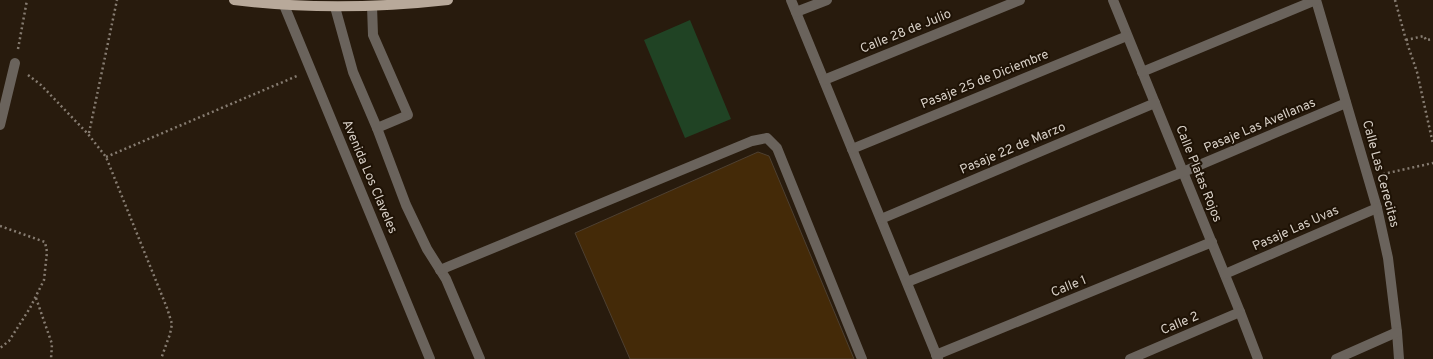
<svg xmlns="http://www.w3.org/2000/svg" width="1433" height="359" viewBox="0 0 1433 359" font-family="Overpass,sans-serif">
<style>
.green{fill:#204324}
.building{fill:#442a08;stroke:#4e4031}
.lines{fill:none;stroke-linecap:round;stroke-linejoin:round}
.path{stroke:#867c71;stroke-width:2.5;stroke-dasharray:2 3;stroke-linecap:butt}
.minor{stroke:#6a635c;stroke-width:10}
.major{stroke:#b8a99a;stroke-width:10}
.labels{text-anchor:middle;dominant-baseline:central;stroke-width:4;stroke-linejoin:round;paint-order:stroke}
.street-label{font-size:13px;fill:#d8d0c7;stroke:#1e1205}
</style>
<rect width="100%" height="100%" fill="#281b0d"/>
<polygon class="green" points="690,20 731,119 685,138 644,40"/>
<polygon class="building" points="758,152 769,156 854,359 630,359 575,233"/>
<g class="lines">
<g class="path">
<polyline points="1395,0 1406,40 1417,72 1433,144"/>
<polyline points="1406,40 1424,36 1426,40 1433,39"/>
<polyline points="18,49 27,0"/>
<polyline points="28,75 41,85 88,134 106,157 167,308 172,324 170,334 161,359"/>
<polyline points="89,133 117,0"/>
<polyline points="106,157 297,76"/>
<polyline points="1383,174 1433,163"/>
<polyline points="0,226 45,242 47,252 44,280 30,308 9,341 0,348"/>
<polyline points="36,298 52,344 51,359"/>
</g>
<g class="minor">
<polyline points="791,0 938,359"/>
<polyline points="1113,0 1240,312 1258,359"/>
<polyline points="1316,0 1377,208 1388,258 1397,332 1399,359"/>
<polyline points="284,5 430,359"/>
<polyline points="372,6 373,35 408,115 377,128"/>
<polyline points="335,7 353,72 377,128 406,205 427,249 446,279 480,359"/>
<polyline points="796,12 827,0"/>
<polyline points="1142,72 1316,0"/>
<polyline points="824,80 1020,0"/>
<polyline points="0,125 15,63"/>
<polyline points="852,149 1127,36"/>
<polyline points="881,219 1155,103"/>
<polyline points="440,270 752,141 767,138 777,148 862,359"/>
<polyline points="1225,274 1377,208"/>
<polyline points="907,282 1183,172 1346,103"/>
<polyline points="936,355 1212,242"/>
<polyline points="1130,359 1240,312"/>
<polyline points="1336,359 1397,332"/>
</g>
<path class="major" d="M234 0C306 9 376 8 448 0"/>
</g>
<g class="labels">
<g class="street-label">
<text transform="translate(906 32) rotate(-22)">Calle 28 de Julio</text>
<text transform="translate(985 80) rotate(-22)">Pasaje 25 de Diciembre</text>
<text transform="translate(1260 126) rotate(-23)">Pasaje Las Avellanas</text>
<text transform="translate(1013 149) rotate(-23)">Pasaje 22 de Marzo</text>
<text transform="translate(1198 174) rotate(68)">Calle Platas Rojos</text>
<text transform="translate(1380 174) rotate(75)">Calle Las Cerecitas</text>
<text transform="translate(369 177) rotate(67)">Avenida Los Claveles</text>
<text transform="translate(1296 229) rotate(-24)">Pasaje Las Uvas</text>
<text transform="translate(1069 287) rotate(-22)">Calle 1</text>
<text transform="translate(1180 324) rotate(-23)">Calle 2</text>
</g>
</g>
</svg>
